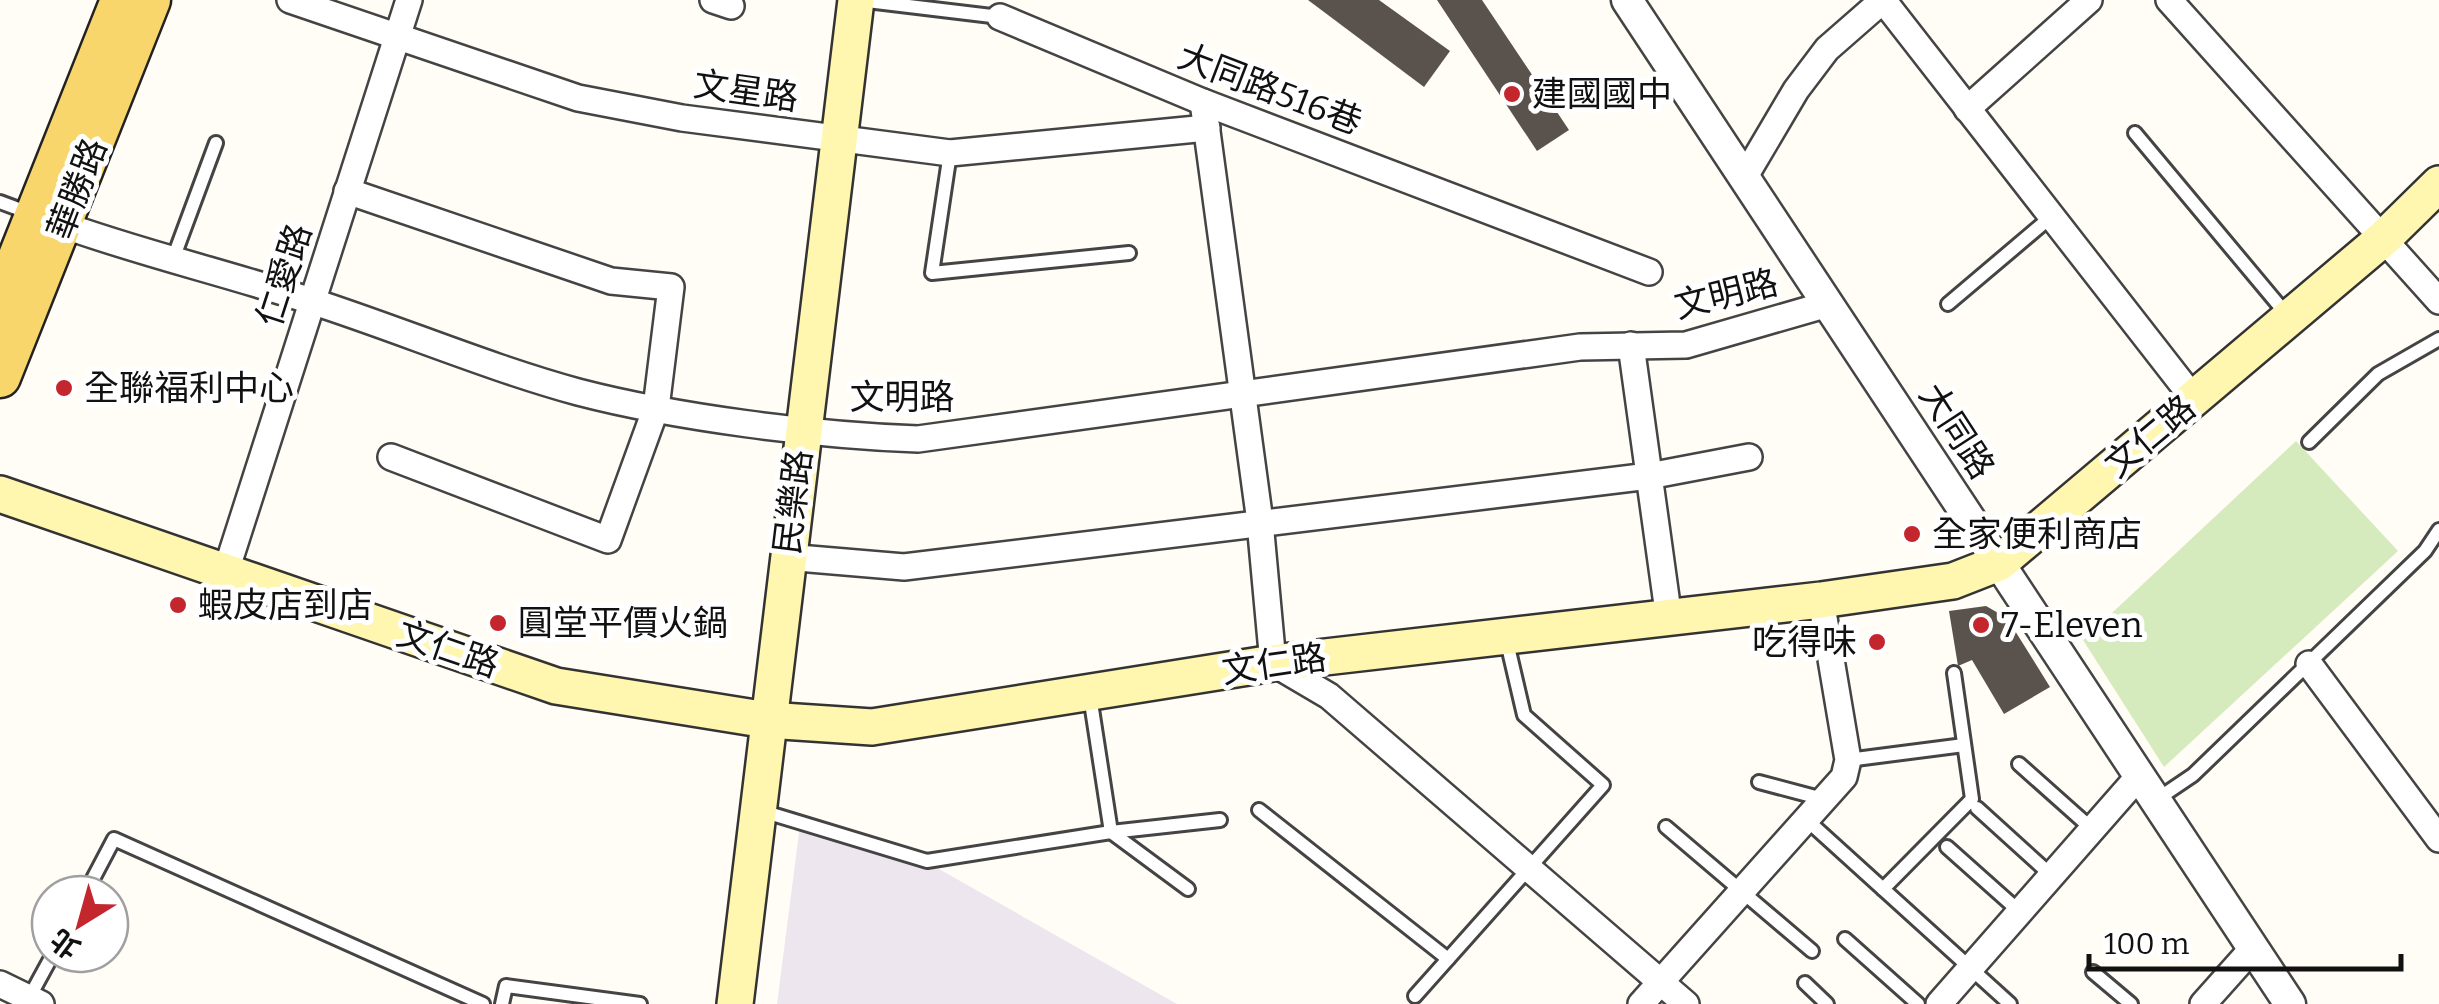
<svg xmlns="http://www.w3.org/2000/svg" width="2439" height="1004" viewBox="0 0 2439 1004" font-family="Bitter,'Noto Sans TC',serif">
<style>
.industrial{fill:#eee6ef}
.green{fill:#d5ebbd}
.building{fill:#5a524d}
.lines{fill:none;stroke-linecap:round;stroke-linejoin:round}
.service-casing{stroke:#444;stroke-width:18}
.minor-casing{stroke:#444;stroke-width:30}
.tertiary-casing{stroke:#444;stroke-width:35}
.secondary-casing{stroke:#333;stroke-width:40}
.primary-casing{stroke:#222;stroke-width:45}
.service{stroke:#fff;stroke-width:12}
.minor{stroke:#fff;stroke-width:25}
.tertiary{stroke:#fff;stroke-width:30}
.secondary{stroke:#fff6b0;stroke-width:35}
.primary{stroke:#f9d66b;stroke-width:40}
.poi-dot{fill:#c4262e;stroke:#fff;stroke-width:4}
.labels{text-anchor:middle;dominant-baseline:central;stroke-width:10;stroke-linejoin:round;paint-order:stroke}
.street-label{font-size:35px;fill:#111;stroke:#fff}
.poi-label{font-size:35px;fill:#111;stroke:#fff;text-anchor:start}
</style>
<rect width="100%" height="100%" fill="#fffdf5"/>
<polygon class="industrial" points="801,817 925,861 1177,1004 777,1004"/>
<polygon class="green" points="2296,441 2398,551 2164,767 2083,640"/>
<g class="building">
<polygon points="1308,0 1379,0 1450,51 1424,87"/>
<polygon points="1437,0 1482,0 1569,130 1537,151"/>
<polygon points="1986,606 2007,618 2050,687 2004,714 1972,660 1958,666 1949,611"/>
</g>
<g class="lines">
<defs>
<g id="service">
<polyline points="859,0 1000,17"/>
<polyline points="2135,133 2287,315"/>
<polyline points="950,153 932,273 1129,253"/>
<polyline points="0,202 32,214"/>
<polyline points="173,259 216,143"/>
<polyline points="1948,304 2052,216"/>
<polyline points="2309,442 2378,374 2439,339"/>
<polyline points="1090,696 1111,832 1188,889"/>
<polyline points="1848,760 1964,745"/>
<polyline points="2019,764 2092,829"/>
<polyline points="1759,782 1823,799"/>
<polyline points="2156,800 2193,775 2425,551 2439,530"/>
<polyline points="1977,808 2052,876"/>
<polyline points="759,810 927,861 1111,832 1220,820"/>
<polyline points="1259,810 1448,959"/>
<polyline points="1808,821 2010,1004"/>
<polyline points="1666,827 1812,951"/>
<polyline points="1947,847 2020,912"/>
<polyline points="1883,889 1972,799 1954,673"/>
<polyline points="85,894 114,839 483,1004"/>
<polyline points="1845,939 1918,1004"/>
<polyline points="2093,972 2131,1004"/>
<polyline points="1805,983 1827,1004"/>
<polyline points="1415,996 1603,785 1524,715 1506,638"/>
<polyline points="29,998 53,954"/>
<polyline points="502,1004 506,986 640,1004"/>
</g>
<g id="minor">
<polyline points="290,0 578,98 682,118 950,153 1207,128"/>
<polyline points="713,0 731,6"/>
<polyline points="1883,0 2194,399"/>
<polyline points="2169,0 2439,301"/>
<polyline points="1000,17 1203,102 1649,272"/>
<polyline points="1203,102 1260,522 1273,663 1329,696 1686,1004"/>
<polyline points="1967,109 2089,0"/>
<polyline points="1744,178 1796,90 1827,49 1883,0"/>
<polyline points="347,191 611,281 671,287 656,408 608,540 391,457"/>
<path d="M49 220C135 252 224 272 311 301 401 330 487 367 578 392 678 418 814 435 918 439L1580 347 1686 345 1828 304"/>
<polyline points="1631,345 1669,619"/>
<polyline points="786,557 904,567 1649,476 1749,457"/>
<polyline points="226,571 409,0"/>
<polyline points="2309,664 2439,839"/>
<polyline points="0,984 41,1004"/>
<polyline points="1641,1004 1844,777 1848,760 1821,600"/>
<polyline points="1939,1004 2139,776"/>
<polyline points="2203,1004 2253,948"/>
</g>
<polyline id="tertiary" points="1627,0 2290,1004"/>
<g id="secondary">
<polyline points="0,494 556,686 767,720 872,727 1273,663 1821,600 1953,581 1999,563 2385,237 2439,184"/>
<polyline points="735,1004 856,0"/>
</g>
<g id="primary">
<polyline points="0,304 118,8"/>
<polyline points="0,377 150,0"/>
</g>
</defs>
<use href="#service" class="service-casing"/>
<use href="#minor" class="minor-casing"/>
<use href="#tertiary" class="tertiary-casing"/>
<use href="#secondary" class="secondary-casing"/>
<use href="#primary" class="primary-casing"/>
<use href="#service" class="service"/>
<use href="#minor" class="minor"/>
<use href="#tertiary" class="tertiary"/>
<use href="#secondary" class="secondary"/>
<use href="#primary" class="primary"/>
</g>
<g class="poi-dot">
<circle cx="1512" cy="94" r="10"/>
<circle cx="64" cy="388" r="10"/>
<circle cx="1912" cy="534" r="10"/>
<circle cx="178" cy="605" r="10"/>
<circle cx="498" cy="623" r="10"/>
<circle cx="1981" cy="625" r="10"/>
<circle cx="1877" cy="642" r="10"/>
</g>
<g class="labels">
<g class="street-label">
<text transform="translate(1270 89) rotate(21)">大同路516巷</text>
<text transform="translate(746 91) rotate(8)">文星路</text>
<text transform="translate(77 189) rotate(-69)">華勝路</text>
<text transform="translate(284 275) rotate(-72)">仁愛路</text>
<text transform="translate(1726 294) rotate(-14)">文明路</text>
<text x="902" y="397">文明路</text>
<text transform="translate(1957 431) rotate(57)">大同路</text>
<text transform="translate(2150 436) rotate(-40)">文仁路</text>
<text transform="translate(793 502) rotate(-83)">民樂路</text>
<text transform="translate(448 649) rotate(19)">文仁路</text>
<text transform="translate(1274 664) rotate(-8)">文仁路</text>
</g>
<g class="poi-label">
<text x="1532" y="94">建國國中</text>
<text x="84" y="388">全聯福利中心</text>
<text x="1932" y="534">全家便利商店</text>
<text x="198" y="605">蝦皮店到店</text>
<text x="518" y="623">圓堂平價火鍋</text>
<text x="2001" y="625">7-Eleven</text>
<text x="1857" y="642" text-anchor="end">吃得味</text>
</g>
</g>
<g transform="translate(80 924) rotate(217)"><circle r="48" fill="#ffffff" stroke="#a0a0a0" stroke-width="2.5"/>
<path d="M0-8L18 38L0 25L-18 38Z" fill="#c4262e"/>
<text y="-15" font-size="28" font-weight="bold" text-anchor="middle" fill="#111111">北</text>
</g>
<path d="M2089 954v15h312v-15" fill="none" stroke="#111111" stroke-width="5"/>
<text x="2104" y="954" font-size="30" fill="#111111" stroke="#ffffff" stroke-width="8" paint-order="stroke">100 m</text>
</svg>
